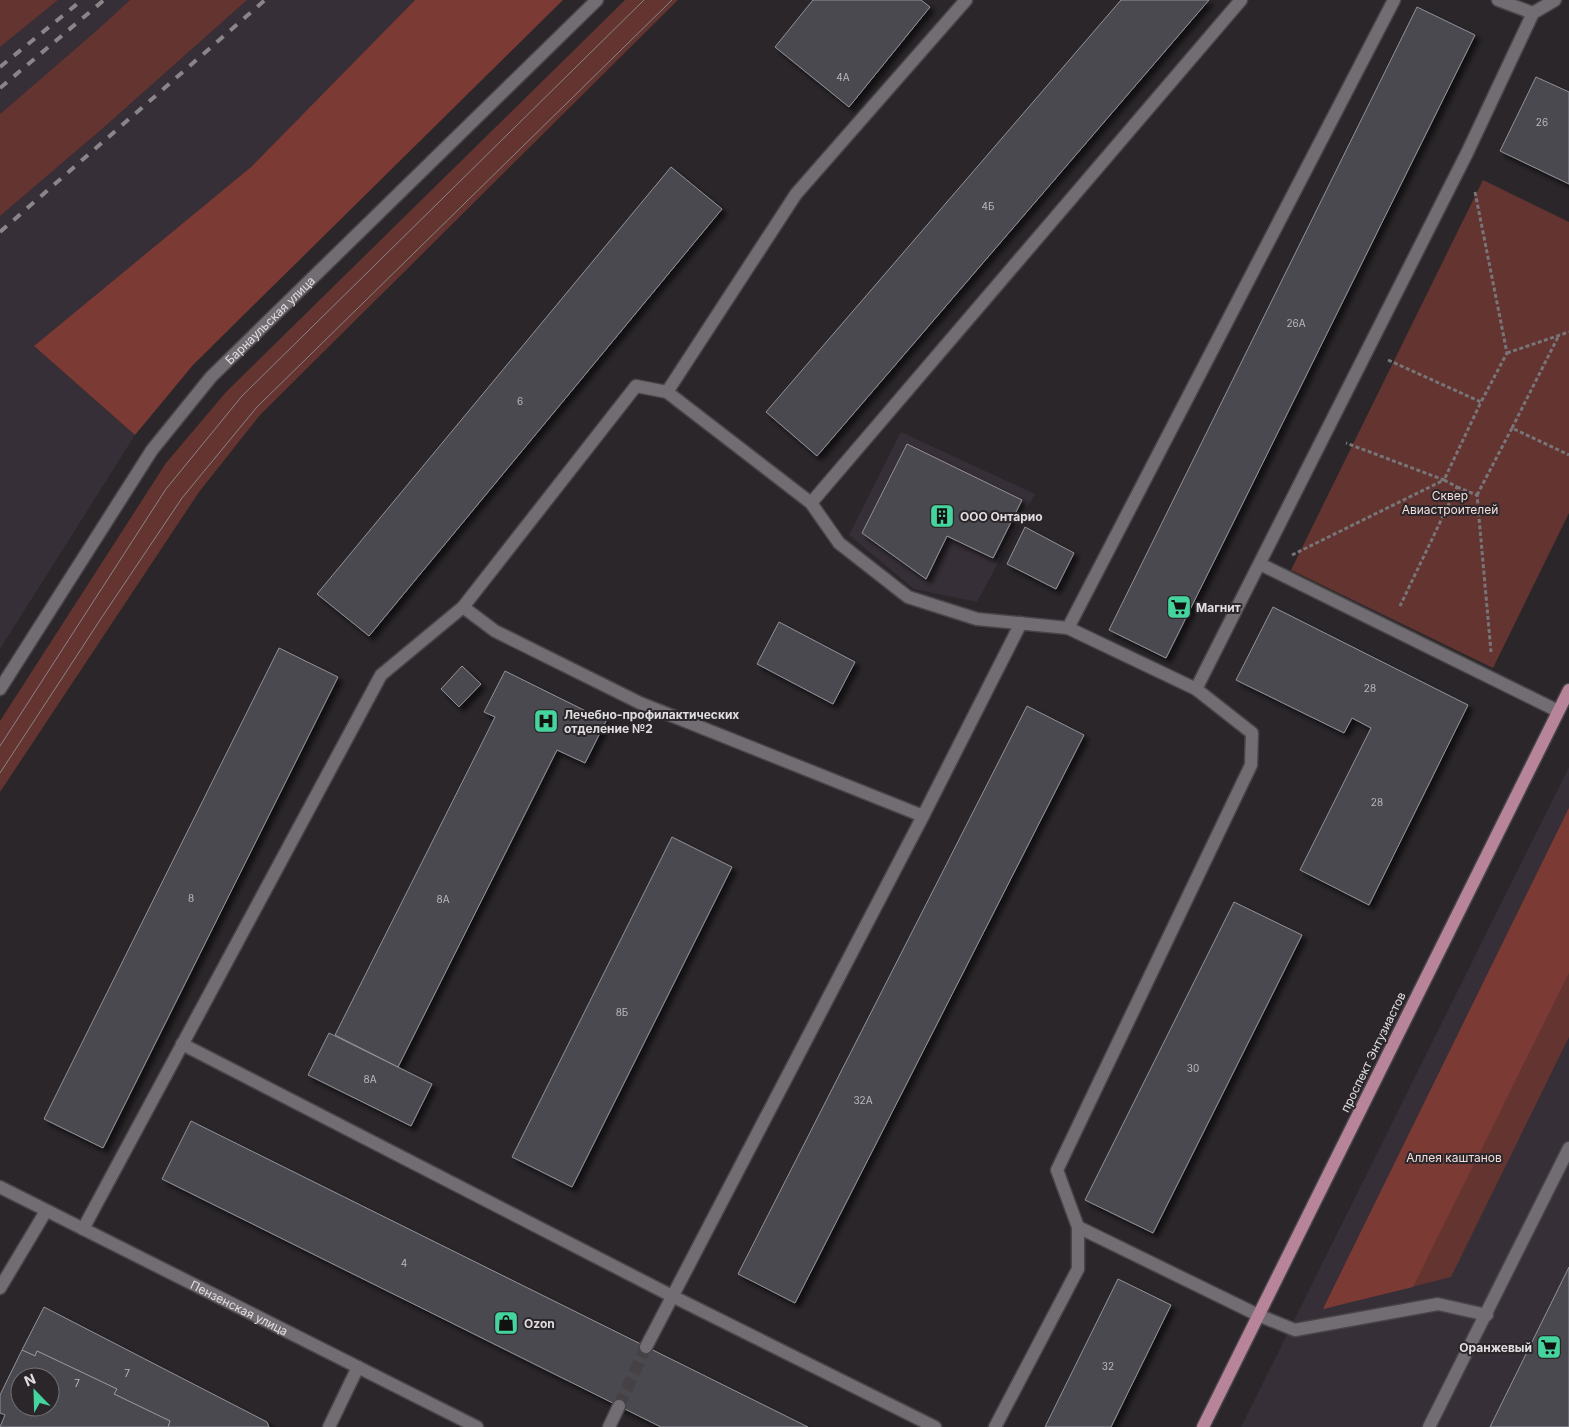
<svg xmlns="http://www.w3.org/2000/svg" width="1569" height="1427" viewBox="0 0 1569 1427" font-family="Inter,sans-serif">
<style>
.built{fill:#362f37}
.green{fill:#633430}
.forest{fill:#7b3a34}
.building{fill:#4a4950;stroke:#929198;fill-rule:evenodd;filter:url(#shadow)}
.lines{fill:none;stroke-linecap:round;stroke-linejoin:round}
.minor-tunnel{stroke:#454145;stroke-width:12;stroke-dasharray:12 6;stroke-linecap:butt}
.minor-casing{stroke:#484548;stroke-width:15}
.major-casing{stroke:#484548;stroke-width:15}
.path{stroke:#787578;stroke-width:3;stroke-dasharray:4 2.5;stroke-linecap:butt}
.minor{stroke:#726d72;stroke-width:12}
.major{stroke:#b8849a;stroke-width:12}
.tram{stroke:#898589;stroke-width:1}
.rail{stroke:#898589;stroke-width:4;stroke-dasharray:9 9;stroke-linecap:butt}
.labels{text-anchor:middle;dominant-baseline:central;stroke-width:4;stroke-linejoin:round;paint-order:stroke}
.number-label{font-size:10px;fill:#bab8bc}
.street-label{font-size:12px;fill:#e0dde0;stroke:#2a262a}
.park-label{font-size:12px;fill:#f3ddda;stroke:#2a262a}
.poi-label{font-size:12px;font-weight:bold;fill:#e0dde0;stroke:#2a262a;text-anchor:start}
</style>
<defs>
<filter id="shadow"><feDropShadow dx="4.5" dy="4.5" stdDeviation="2.5" flood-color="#0009"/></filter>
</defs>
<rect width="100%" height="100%" fill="#2a262a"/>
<g class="built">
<polygon points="58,0 130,0 95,32 0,114 0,47"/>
<polygon points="247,0 415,0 251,167 34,346 135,435 0,649 0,216 102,129"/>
<polygon points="901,432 1035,494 977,602 914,589 849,535"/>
<polygon points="1569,767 1569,1427 1241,1427"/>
</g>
<g class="green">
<polygon points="0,0 58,0 0,47"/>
<polygon points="130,0 247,0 102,129 0,216 0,114 95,32"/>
<polygon points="625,0 678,0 260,415 199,492 0,792 0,721 166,463 226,392"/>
<polygon points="1483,180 1569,222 1569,513 1493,668 1291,570"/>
<polygon points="1569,808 1569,1037 1451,1277 1323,1309"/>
</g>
<g class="forest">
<polygon points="415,0 563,0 193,365 135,435 34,346 251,167"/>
<polygon points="1569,808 1569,973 1413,1287 1323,1309"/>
</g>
<g class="building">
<polygon points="813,0 921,0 930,7 849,107 775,47"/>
<polygon points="1121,0 1209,0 817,456 766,412"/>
<polygon points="1417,7 1475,35 1166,658 1109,630"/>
<polygon points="1536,77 1569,92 1569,184 1500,151"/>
<polygon points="671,167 722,209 369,636 317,594"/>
<polygon points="907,444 1022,500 993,558 947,536 926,579 862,533"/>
<polygon points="1025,527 1074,553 1056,589 1007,564"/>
<polygon points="1273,607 1468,705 1369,905 1300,870 1371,728 1352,718 1344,733 1236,680"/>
<polygon points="779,622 855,662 833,704 757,664"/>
<polygon points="279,648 338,677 103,1148 44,1119"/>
<polygon points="462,666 481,684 459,707 441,689"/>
<polygon points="505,671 606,721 585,763 557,750 398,1067 335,1035 495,717 484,712"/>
<polygon points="1027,706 1084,735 795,1303 738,1274"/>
<polygon points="672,837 732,867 572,1187 512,1157"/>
<polygon points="1234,902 1302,935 1153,1233 1085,1200"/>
<polygon points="329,1033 432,1084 411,1126 308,1075"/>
<polygon points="191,1121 808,1427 661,1427 162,1179"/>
<polygon points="1569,1267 1569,1427 1490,1427"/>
<polygon points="1118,1279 1171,1305 1111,1427 1045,1427"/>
<polygon points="44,1307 267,1422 269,1427 168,1427 170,1421 114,1394 117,1389 37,1351 35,1356 22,1350"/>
<path d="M22 1350 35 1356 37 1351 117 1389 114 1394 170 1421 168 1427H0L5 1415 0 1413V1395ZM20 1377H50V1407H20Z"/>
</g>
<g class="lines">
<polyline class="minor-tunnel" points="619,1406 646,1347"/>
<defs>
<g id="minor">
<polyline points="1498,0 1533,13"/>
<polyline points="667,392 796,194 966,0"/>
<polyline points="811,503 1241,0"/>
<polyline points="1260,564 1558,711"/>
<polyline points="463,607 495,631 640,703 923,816"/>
<path id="s1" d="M0 689 152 450 211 377 597 0"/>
<polyline points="1196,689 1467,153 1533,13 1555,0"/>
<polyline points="182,1044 672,1296 935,1427"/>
<path id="s2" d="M0 1187 477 1427"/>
<polyline points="1078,1227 1258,1315 1295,1330 1438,1304 1487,1315"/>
<polyline points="83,1229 381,675 463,607 636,386 667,392 811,503 839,543 908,597 977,619 1068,628"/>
<polyline points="0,1288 46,1211"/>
<polyline points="646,1347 923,816 1021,623"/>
<polyline points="329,1427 358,1367"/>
<polyline points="609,1427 619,1406"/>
<polyline points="995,1427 1078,1269 1078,1227 1057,1170 1251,765 1252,733 1196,689 1068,628 1394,0"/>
<polyline points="1429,1427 1569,1148"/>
</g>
<polyline id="major" points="1203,1427 1569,690"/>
</defs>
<use href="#minor" class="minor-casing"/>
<use href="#major" class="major-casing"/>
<g class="path">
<polyline points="1475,192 1507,353 1481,402"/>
<polyline points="1507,353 1569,332"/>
<polyline points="1388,360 1481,402 1444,480 1457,487 1400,606"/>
<polyline points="1512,428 1559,335"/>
<polyline points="1457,487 1477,495 1491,652"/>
<polyline points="1477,495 1512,428 1569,455"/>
<polyline points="1292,555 1444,480 1346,443"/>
</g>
<use href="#minor" class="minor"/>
<use href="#major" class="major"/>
<g class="tram">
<polyline points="0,746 166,489 242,396 644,0"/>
<polyline points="0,773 102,617 182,498 257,407 672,0"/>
</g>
<g class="rail">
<polyline points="0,67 82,0"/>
<polyline points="0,88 104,0"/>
<polyline points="0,232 265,0"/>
</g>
</g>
<defs>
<symbol id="building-square" viewBox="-11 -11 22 22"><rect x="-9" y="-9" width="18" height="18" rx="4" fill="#46d49e" stroke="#2a262a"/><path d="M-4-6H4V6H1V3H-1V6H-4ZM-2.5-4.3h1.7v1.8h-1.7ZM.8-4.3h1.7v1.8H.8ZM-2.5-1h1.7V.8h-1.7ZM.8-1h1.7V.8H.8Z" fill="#111"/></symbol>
<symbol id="supermarket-square" viewBox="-11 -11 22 22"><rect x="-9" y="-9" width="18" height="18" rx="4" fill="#46d49e" stroke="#2a262a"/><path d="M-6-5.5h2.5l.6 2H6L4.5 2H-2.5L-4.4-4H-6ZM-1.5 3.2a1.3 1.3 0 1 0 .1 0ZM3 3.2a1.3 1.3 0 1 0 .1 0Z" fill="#111"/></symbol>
<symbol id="hospital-square" viewBox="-11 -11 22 22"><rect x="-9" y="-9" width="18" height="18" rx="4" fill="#46d49e" stroke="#2a262a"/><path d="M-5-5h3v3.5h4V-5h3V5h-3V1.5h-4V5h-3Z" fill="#111"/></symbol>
<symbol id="shop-square" viewBox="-11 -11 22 22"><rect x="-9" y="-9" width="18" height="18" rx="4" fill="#46d49e" stroke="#2a262a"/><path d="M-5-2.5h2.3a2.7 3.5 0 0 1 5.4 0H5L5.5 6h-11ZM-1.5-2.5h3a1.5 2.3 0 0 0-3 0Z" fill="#111"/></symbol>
</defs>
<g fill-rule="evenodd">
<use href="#building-square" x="928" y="502" width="28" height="28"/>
<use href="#supermarket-square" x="1165" y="593" width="28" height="28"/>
<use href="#hospital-square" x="532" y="707" width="28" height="28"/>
<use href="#shop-square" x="492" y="1309" width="28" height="28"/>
<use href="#supermarket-square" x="1535" y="1333" width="28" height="28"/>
</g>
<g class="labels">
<g class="number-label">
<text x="843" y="77">4А</text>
<text x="1542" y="122">26</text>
<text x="988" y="206">4Б</text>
<text x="1296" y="323">26А</text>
<text x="520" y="401">6</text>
<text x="1370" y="688">28</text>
<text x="1377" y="802">28</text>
<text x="191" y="898">8</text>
<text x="443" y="899">8А</text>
<text x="622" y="1012">8Б</text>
<text x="1193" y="1068">30</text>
<text x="370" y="1079">8А</text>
<text x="863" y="1100">32А</text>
<text x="404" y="1263">4</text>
<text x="1108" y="1366">32</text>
<text x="127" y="1373">7</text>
<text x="77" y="1383">7</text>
</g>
<g class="street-label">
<text stroke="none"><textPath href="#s1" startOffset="459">Барнаульская улица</textPath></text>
<text transform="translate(1373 1052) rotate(-64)">проспект Энтузиастов</text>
<text stroke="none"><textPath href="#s2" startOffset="268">Пензенская улица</textPath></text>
</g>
<g class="park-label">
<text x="1450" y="495">Сквер<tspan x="1450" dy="14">Авиастроителей</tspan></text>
<text x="1454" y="1157">Аллея каштанов</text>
</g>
<g class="poi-label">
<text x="960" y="516">ООО Онтарио</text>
<text x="1196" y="607">Магнит</text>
<text x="564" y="714">Лечебно-профилактических<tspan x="564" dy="14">отделение №2</tspan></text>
<text x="524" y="1323">Ozon</text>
<text x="1532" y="1347" text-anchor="end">Оранжевый</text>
</g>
</g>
<g transform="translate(35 1392) rotate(337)"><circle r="24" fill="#2a262a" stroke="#736f73"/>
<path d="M0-4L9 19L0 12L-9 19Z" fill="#46d49e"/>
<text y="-8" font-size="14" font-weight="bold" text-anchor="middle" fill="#e0dde0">N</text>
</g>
</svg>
